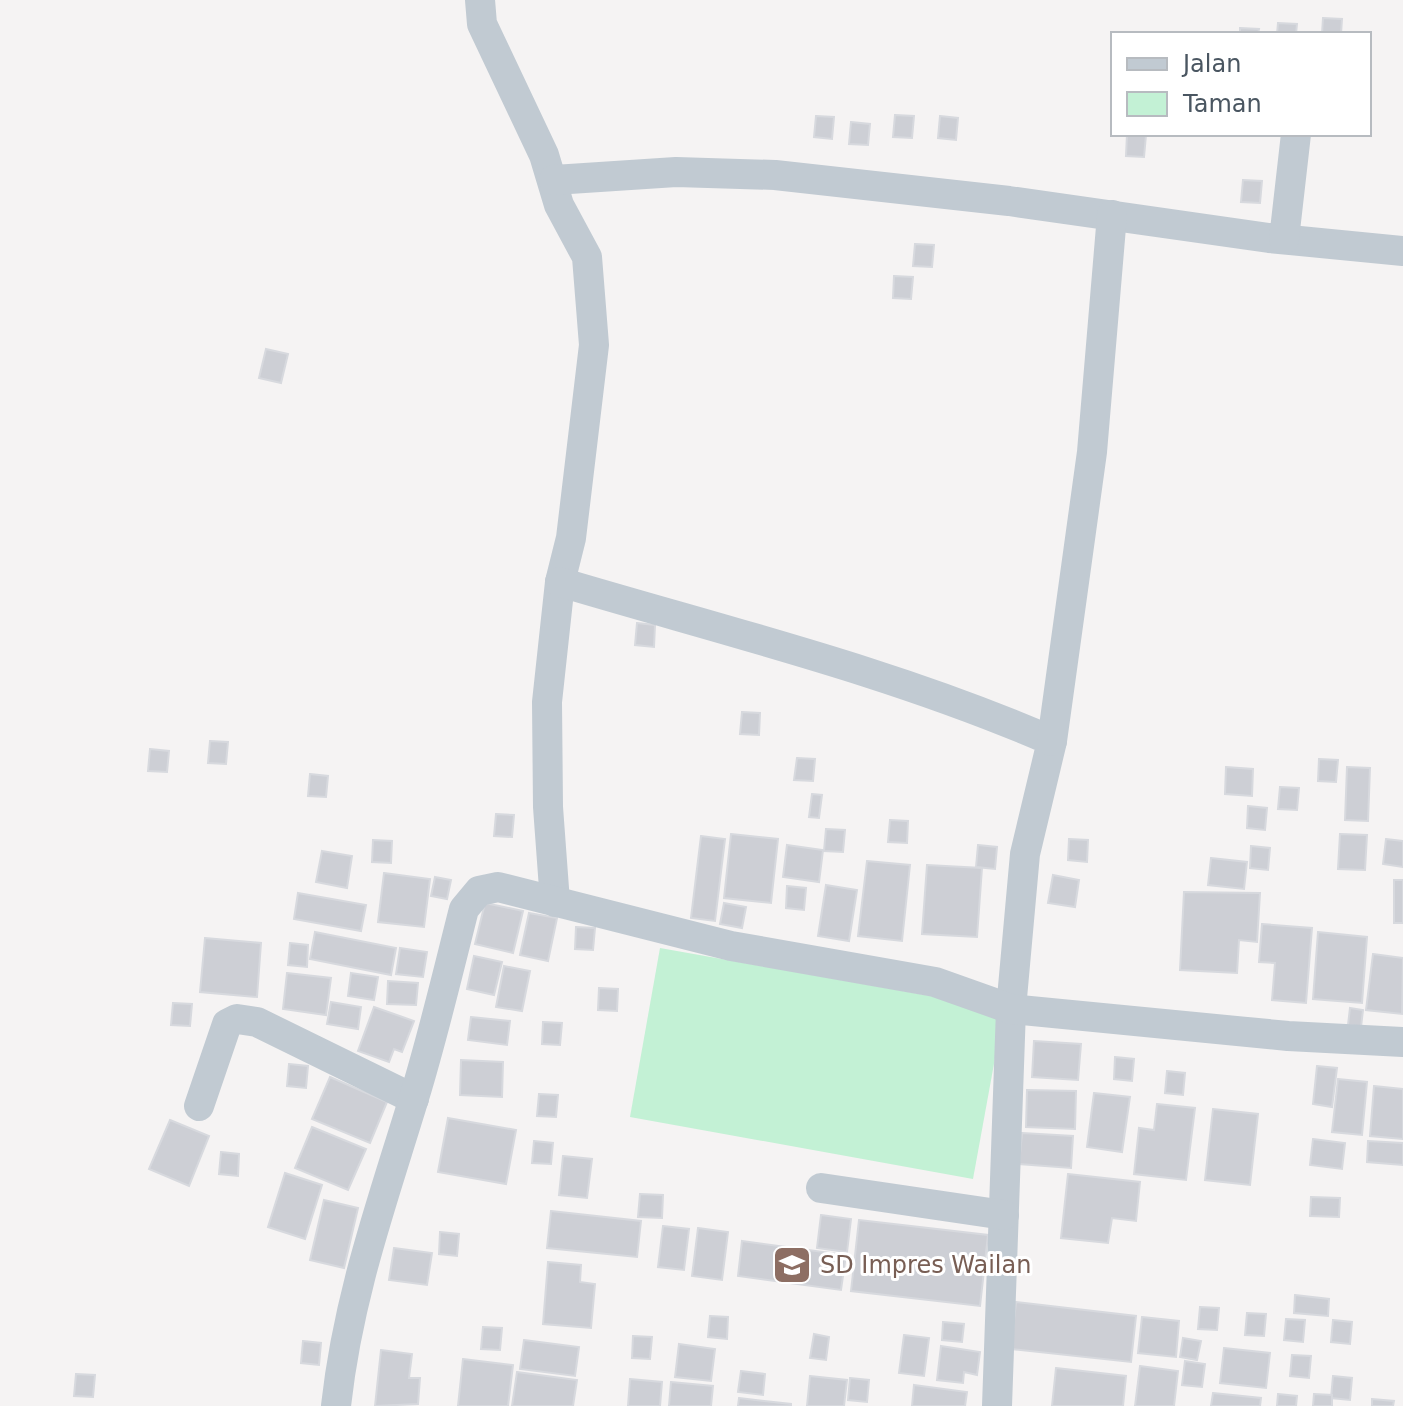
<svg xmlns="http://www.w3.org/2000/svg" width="1403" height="1406" viewBox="0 0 1403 1406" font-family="'DejaVu Sans',sans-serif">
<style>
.green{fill:#c3f1d5}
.building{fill:#cdcfd5;stroke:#d7d9de;stroke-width:2}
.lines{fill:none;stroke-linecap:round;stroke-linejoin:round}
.minor{stroke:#c1cad2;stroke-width:30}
.labels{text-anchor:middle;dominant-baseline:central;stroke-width:6;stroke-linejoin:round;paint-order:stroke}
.education-label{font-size:24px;fill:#785e54;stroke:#fff;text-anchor:start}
</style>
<rect width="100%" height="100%" fill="#f5f3f3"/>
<polygon class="green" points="660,948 1004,1009 973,1179 630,1117"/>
<g class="building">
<polygon points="1323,18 1342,19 1341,34 1322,34"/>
<polygon points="1278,23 1297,24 1296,34 1277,34"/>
<polygon points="1240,28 1259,29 1258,34 1240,34"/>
<polygon points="895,115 914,116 912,138 893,137"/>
<polygon points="816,116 834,117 832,139 814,137"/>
<polygon points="940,116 958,118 956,140 938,138"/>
<polygon points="851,122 870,124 868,145 849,144"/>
<polygon points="1127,134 1146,135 1144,157 1126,156"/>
<polygon points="1243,180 1262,181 1260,203 1241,202"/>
<polygon points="915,244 934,245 932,267 913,266"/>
<polygon points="894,276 913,277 911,299 893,298"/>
<polygon points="266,349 288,354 281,383 259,378"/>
<polygon points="637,623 655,625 654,647 635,645"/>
<polygon points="742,712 760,713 759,735 740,734"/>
<polygon points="210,741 228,742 226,764 208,763"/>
<polygon points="150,749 169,751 167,772 148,771"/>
<polygon points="797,758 815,759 813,781 794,780"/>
<polygon points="1319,759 1338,760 1336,782 1318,781"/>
<polygon points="1226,767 1253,769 1252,796 1225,794"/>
<polygon points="1347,767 1370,768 1368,821 1345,820"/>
<polygon points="310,774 328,776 326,797 308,796"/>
<polygon points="1280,787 1299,788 1297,810 1278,809"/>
<polygon points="812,794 822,795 819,818 809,817"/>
<polygon points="1248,806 1267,808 1265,830 1247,828"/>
<polygon points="496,814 514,815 512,837 494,836"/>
<polygon points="890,820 908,821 907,843 888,842"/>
<polygon points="826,829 845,830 843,852 824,851"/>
<polygon points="731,834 778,839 771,903 724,898"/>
<polygon points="1340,834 1367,835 1365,870 1338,869"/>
<polygon points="701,836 725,839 715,921 691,918"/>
<polygon points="1069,839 1088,840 1087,862 1068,860"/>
<polygon points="1386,839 1403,841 1403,867 1383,864"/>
<polygon points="373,840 392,841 391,863 372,862"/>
<polygon points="787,845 823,850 819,882 783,877"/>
<polygon points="978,845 997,847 995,869 976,867"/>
<polygon points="1251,846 1270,848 1268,870 1250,868"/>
<polygon points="322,851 352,856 347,888 316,882"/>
<polygon points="1211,858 1247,862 1244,889 1208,885"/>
<polygon points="867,861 910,865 902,941 858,936"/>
<polygon points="927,865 982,868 977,937 922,934"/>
<polygon points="384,873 430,879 424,927 378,922"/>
<polygon points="1053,875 1079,880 1075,907 1048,903"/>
<polygon points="435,877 451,880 447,899 431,896"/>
<rect x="1394" y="880" width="9" height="43"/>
<polygon points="826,885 857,890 849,941 818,936"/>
<polygon points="787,886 806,888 804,910 786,908"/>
<polygon points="1184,892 1260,893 1257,942 1239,940 1237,973 1180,970"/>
<polygon points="298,893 366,905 361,931 294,919"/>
<polygon points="485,903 523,911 513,953 475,944"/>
<polygon points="724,903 746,907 742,928 720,924"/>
<polygon points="529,913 557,918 548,961 520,955"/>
<polygon points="1262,924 1312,928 1306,1003 1272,1000 1275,963 1259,962"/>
<polygon points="576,927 595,928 593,950 575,949"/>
<polygon points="315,932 396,948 391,975 310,959"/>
<polygon points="1318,932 1367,937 1362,1003 1313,999"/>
<polygon points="205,938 261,943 257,997 200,992"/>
<polygon points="290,943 308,945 307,967 288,965"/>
<polygon points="400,948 427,952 423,977 396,974"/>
<polygon points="1373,954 1403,958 1402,1014 1366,1010"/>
<polygon points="474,956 502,962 494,995 467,989"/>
<polygon points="504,966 530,971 522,1011 496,1007"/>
<polygon points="287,973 331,978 326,1015 283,1009"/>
<polygon points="351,973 378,977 374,1000 348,996"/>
<polygon points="388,981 418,983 416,1005 387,1004"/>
<polygon points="599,988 618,989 617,1011 598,1010"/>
<polygon points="331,1002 361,1007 358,1029 327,1024"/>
<polygon points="173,1003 192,1004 190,1026 171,1025"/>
<polygon points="374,1007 414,1021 402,1052 394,1049 389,1062 358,1051"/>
<polygon points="1350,1008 1363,1010 1361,1027 1348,1025"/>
<polygon points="471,1017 510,1021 507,1045 468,1040"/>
<polygon points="543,1022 562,1023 560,1045 542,1044"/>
<polygon points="1034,1041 1081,1044 1078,1080 1032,1077"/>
<polygon points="1115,1057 1134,1059 1132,1081 1114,1079"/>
<polygon points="461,1060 503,1062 502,1097 460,1095"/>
<polygon points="289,1064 308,1066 306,1088 287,1086"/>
<polygon points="1317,1066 1337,1068 1332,1107 1313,1104"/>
<polygon points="1167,1071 1185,1073 1183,1095 1165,1093"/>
<polygon points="330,1077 387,1102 370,1143 312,1119"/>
<polygon points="1338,1079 1367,1082 1362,1135 1332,1132"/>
<polygon points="1374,1086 1403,1089 1403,1139 1370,1136"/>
<polygon points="1027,1090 1076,1091 1075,1129 1026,1127"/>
<polygon points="1094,1093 1130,1097 1122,1152 1087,1147"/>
<polygon points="539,1094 558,1095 556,1117 537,1116"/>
<polygon points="1157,1104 1195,1108 1186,1180 1134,1174 1139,1128 1154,1130"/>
<polygon points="1213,1109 1258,1114 1250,1185 1205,1180"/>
<polygon points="448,1118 516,1130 506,1184 438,1172"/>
<polygon points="170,1120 209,1136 189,1186 149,1169"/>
<polygon points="312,1127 366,1149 348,1190 295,1168"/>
<polygon points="1022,1133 1073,1136 1071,1168 1019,1164"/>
<polygon points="1313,1139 1345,1143 1342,1169 1310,1165"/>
<polygon points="534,1141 553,1143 551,1164 532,1163"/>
<polygon points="1368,1141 1403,1143 1403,1165 1367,1162"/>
<polygon points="221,1152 239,1154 238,1176 219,1174"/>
<polygon points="563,1156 592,1159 587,1198 559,1195"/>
<polygon points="285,1173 322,1185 305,1239 268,1227"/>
<polygon points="1068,1174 1140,1182 1136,1221 1112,1218 1108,1243 1061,1238"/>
<polygon points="640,1194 663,1195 662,1218 638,1217"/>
<polygon points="1311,1197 1340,1198 1339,1217 1310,1216"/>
<polygon points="324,1200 358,1208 344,1268 310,1260"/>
<polygon points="551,1211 641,1221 637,1257 547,1248"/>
<polygon points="821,1215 851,1219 847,1252 817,1248"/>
<polygon points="859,1220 988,1235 980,1306 851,1291"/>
<polygon points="663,1226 689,1229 684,1270 658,1267"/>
<polygon points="698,1228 728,1232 722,1280 692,1276"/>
<polygon points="440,1232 459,1234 457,1256 439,1254"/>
<polygon points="742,1241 846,1255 841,1290 738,1276"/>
<polygon points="394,1248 432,1253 427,1285 389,1280"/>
<polygon points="548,1262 581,1265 580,1282 595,1284 591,1328 543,1324"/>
<polygon points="1295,1295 1329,1299 1328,1316 1294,1313"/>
<polygon points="1016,1302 1136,1316 1131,1362 1011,1349"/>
<polygon points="1200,1307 1219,1308 1217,1330 1198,1329"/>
<polygon points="1247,1313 1266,1314 1264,1336 1245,1335"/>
<polygon points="710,1316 728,1317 727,1339 708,1337"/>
<polygon points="1142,1317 1179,1321 1176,1357 1138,1353"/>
<polygon points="1286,1319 1305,1320 1303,1342 1284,1340"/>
<polygon points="1333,1320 1352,1322 1350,1344 1331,1342"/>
<polygon points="943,1322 964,1324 962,1342 942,1340"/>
<polygon points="483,1327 502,1328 500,1350 481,1349"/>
<polygon points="814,1334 829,1337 826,1360 810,1358"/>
<polygon points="904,1335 929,1338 924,1376 899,1373"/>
<polygon points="633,1336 652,1337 650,1359 632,1358"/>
<polygon points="1183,1338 1201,1341 1197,1360 1180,1357"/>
<polygon points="524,1340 579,1347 575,1376 520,1369"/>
<polygon points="303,1341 321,1343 319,1365 301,1363"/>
<polygon points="679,1344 715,1349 711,1381 675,1377"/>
<polygon points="941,1346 980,1352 977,1375 964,1372 963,1383 937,1380"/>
<polygon points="1224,1348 1270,1353 1266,1388 1220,1383"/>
<polygon points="381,1350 412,1354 409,1378 420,1378 418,1404 375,1406"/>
<polygon points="1292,1355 1311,1356 1309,1378 1290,1376"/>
<polygon points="463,1359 513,1365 508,1406 458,1406"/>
<polygon points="1185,1361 1205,1364 1202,1387 1182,1385"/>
<polygon points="1140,1366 1178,1371 1174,1406 1135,1406"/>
<polygon points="1056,1368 1126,1376 1123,1406 1052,1406"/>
<polygon points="741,1371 765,1374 763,1395 738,1392"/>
<polygon points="517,1372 577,1380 573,1406 512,1406"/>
<polygon points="76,1374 95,1375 93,1397 74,1396"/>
<polygon points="810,1376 847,1380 844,1406 807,1406"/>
<polygon points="1333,1376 1352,1378 1350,1400 1331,1398"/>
<polygon points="850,1378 869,1380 867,1402 848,1400"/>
<polygon points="630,1379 662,1382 660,1406 628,1406"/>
<polygon points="671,1382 713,1386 711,1406 669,1406"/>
<polygon points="914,1385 967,1392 965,1406 912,1406"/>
<polygon points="1213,1393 1261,1398 1260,1406 1211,1406"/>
<polygon points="1278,1394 1297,1396 1296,1406 1277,1406"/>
<polygon points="1314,1394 1332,1395 1332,1406 1313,1406"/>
<polygon points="739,1398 791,1404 791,1406 738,1406"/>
<polygon points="1372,1399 1394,1401 1393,1406 1372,1406"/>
</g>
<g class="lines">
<g class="minor">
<polyline points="480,0 482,24 544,155 559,205 587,257 594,345 571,538 560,582 547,702 548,807 555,902"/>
<polyline points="554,180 676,172 775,175 1009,201 1269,238 1403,251"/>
<polyline points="1284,239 1296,134"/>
<path d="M560 582C724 631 894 672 1052 741L1025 854 1011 1009 997 1406"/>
<polyline points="1052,741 1092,452 1112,215"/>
<polyline points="199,1106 227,1024 237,1019 257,1022 414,1099"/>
<polyline points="821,1188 1004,1215"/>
<path d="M336 1406C348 1296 382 1203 414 1098 433 1036 448 972 464 909L479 891 498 887 731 946 935 982 1011 1009 1288 1036 1403 1042"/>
</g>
</g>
<defs>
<symbol id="school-square" viewBox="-11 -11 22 22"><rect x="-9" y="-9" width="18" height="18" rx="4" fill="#8d6e63" stroke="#fff"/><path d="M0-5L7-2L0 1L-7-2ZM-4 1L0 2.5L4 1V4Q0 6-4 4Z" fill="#fff"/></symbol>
</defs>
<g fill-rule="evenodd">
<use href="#school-square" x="770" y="1243" width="44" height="44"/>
</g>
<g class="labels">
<g class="education-label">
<text x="820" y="1265">SD Impres Wailan</text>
</g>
</g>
<rect x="1111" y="32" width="260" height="104" fill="#ffffff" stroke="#b7bbc0" stroke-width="2"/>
<rect x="1127" y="58" width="40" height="12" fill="#c1cad2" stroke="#b7bbc0" stroke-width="2"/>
<text x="1183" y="72" font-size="24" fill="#4a5661">Jalan</text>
<rect x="1127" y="92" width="40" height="24" fill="#c3f1d5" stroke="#b7bbc0" stroke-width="2"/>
<text x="1183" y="112" font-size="24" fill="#4a5661">Taman</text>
</svg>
